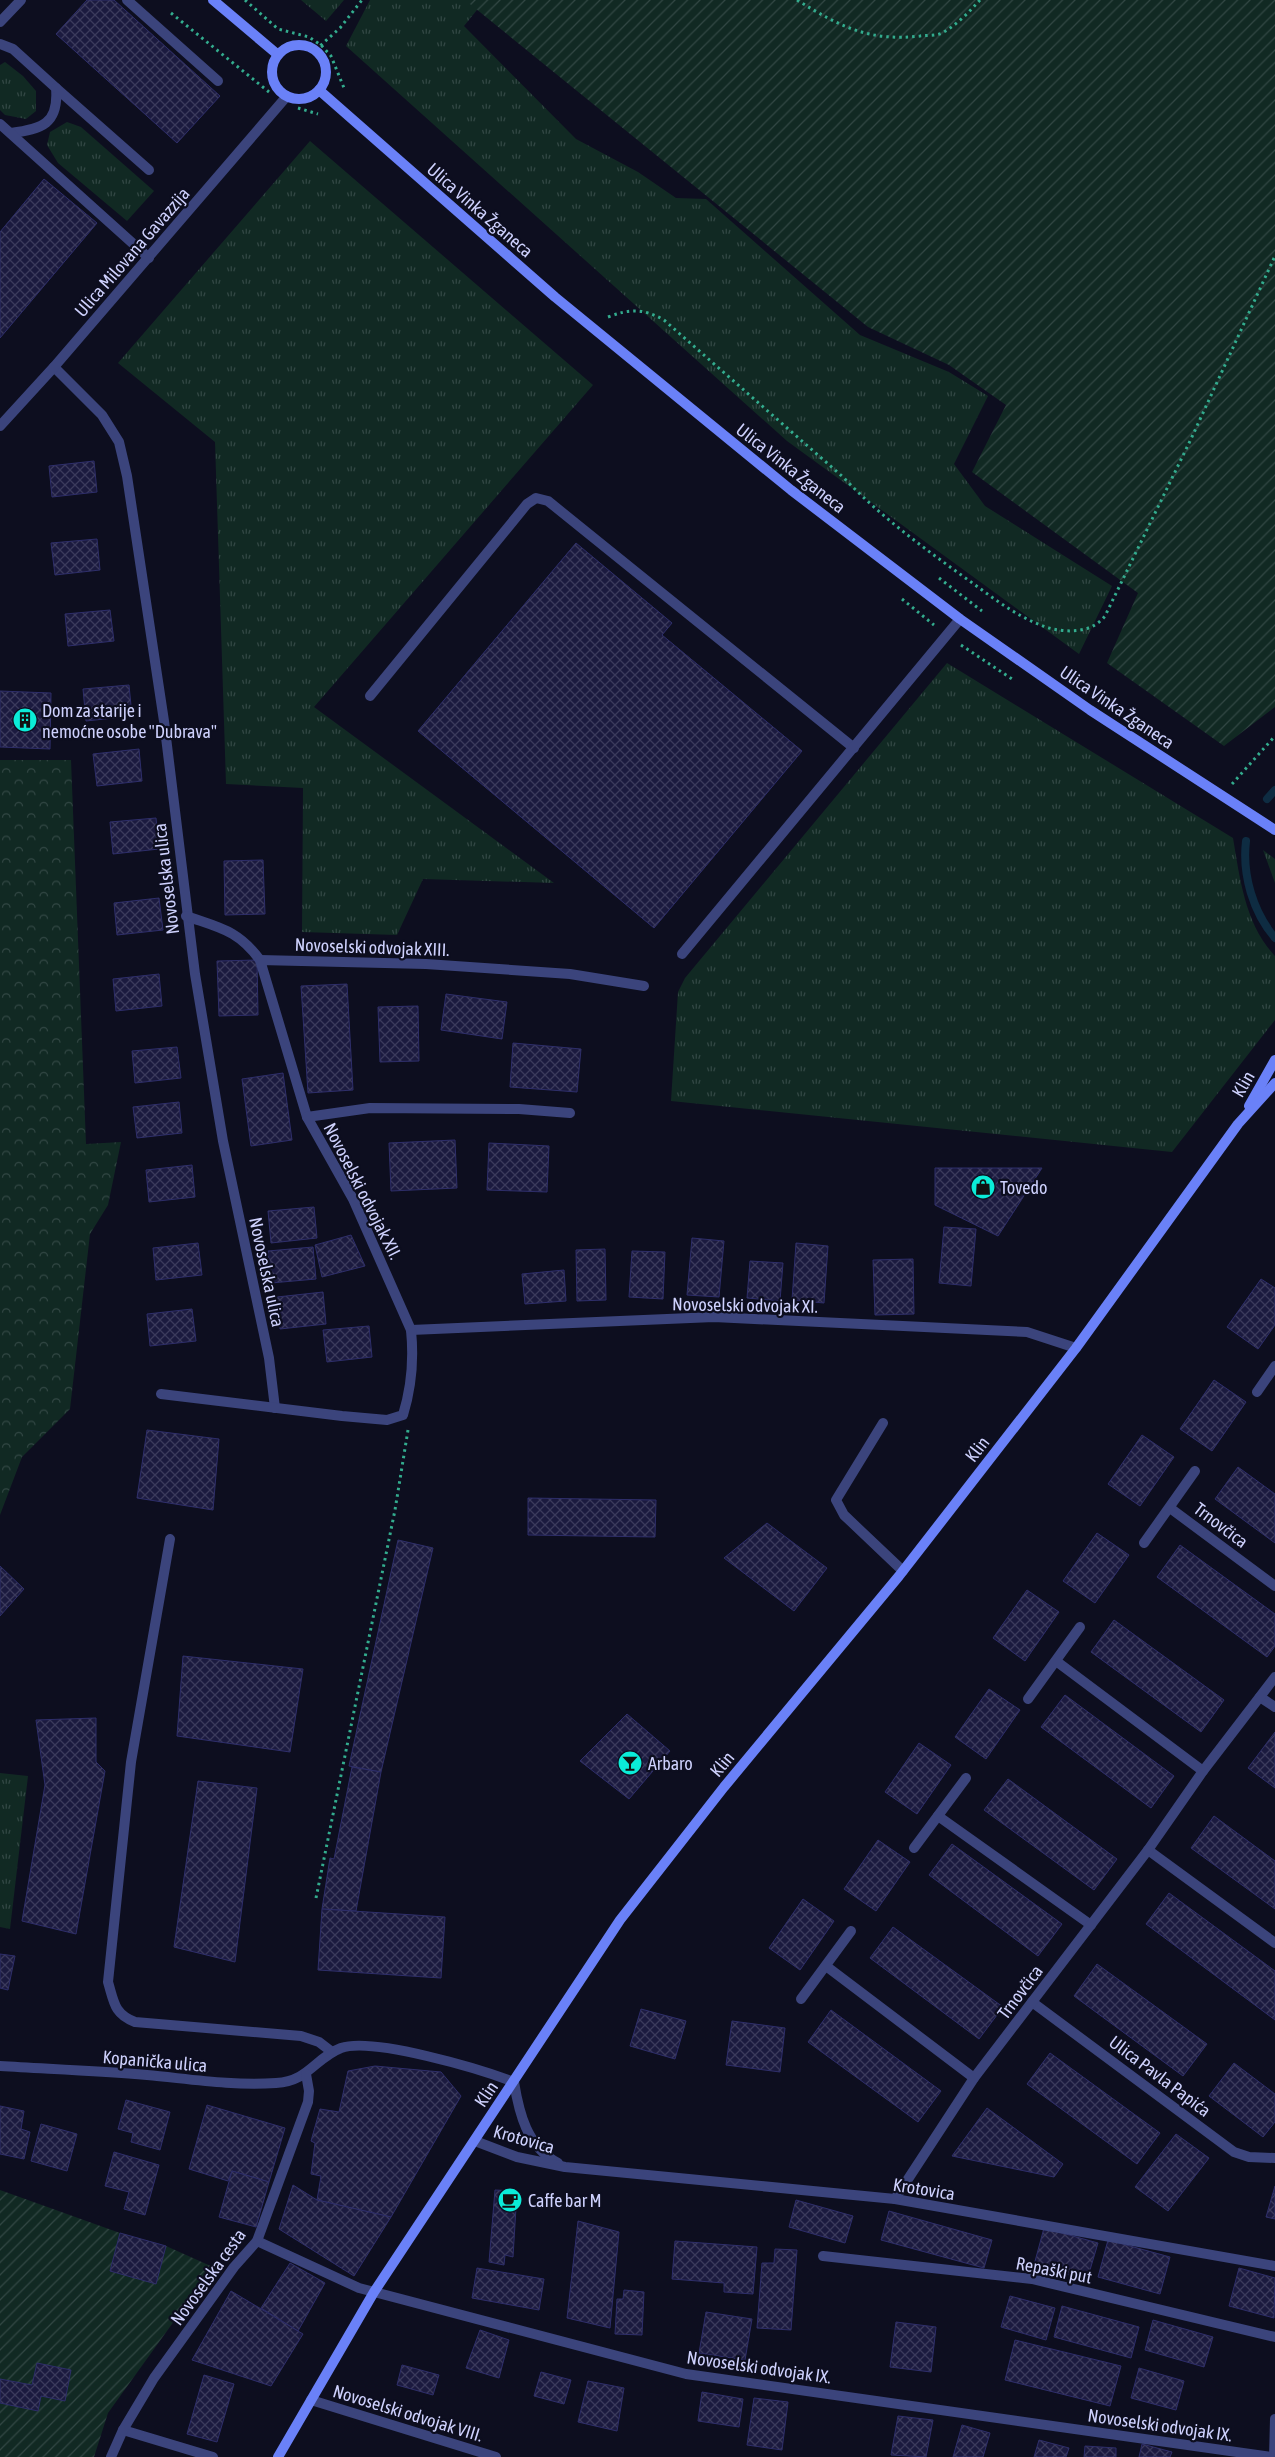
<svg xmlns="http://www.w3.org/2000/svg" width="1275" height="2457" viewBox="0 0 1275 2457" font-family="'Asap Condensed',sans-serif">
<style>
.grass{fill:url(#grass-tufts)}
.park{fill:url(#park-crowns)}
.garden{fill:url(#garden-furrows)}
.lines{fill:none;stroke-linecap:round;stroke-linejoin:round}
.stream{stroke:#0e2c42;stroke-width:8}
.building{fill:url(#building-cross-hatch);stroke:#2e2e6a}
.path{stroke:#33ac8e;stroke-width:3;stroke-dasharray:2.5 4;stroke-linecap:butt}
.lane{stroke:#3b447c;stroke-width:10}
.street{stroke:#3b447c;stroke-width:10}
.secondary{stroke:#6a81f8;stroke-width:10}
.labels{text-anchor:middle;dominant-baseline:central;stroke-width:4.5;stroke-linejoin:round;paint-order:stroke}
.street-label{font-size:18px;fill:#ced1fd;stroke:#0d0e1f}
.poi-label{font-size:18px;fill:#ced1fd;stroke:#0d0e1f;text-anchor:start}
</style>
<defs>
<pattern id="grass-tufts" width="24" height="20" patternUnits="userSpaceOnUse" patternTransform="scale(1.25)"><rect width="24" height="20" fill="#112923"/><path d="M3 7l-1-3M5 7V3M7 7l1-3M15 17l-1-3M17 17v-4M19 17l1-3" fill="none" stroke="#324744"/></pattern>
<pattern id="park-crowns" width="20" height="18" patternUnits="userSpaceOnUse" patternTransform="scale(1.25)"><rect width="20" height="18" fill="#112923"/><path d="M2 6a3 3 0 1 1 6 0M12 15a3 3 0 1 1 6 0" fill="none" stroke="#324744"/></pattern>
<pattern id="garden-furrows" width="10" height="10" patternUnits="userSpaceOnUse" patternTransform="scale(1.25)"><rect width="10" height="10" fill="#112923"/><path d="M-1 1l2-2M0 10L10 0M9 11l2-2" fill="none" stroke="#324744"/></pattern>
<pattern id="building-cross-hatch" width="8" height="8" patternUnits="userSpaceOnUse" patternTransform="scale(1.25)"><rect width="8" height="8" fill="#1b1a3f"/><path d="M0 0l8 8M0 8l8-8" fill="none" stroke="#3b3a5c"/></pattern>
</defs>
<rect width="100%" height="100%" fill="#0d0e1f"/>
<g class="grass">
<polygon points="301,0 344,0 326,21"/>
<polygon points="370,0 485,0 464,26 576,139 638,172 676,198 706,199 860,335 949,372 988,396 954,464 985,506 1112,586 1079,654 787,441 346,46"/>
<polygon points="5,62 23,76 36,91 36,111 26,119 5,115 0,110 0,65"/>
<polygon points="67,122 81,127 154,191 127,221 58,163 47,145 50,132"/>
<polygon points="310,141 593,385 314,707 554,883 423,879 397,935 302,932 303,788 226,784 215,442 118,363"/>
<path d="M947 663 1233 838C1240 879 1245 924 1275 956V1020L1172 1152 671 1101 678 992 685 978Z"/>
<polygon points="1263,850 1275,859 1275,883"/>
<polygon points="0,1773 28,1776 10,1929 0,1927"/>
</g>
<polygon class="park" points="0,760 71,760 86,1144 121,1142 108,1205 90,1234 70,1409 22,1457 0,1515"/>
<g class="garden">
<polygon points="465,0 1275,0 1275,707 1224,746 1107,663 1138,593 972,472 1006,405 949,365 868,327"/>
<polygon points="0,2190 120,2233 110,2271 156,2283 166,2246 213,2267 108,2413 94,2457 0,2457"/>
</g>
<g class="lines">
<g class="stream">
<polyline points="1267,799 1275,790"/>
<path d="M1246 841C1242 875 1253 912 1275 938"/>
</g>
</g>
<g class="building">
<polygon points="87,0 114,0 220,96 177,143 56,34"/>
<polygon points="44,179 97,223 0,338 0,232"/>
<polygon points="94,461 97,492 52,497 49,466"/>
<polygon points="97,539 100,570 55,575 51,543"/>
<polygon points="576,543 672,623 662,635 802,751 654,928 418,731"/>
<polygon points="110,610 114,641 68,646 65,614"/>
<polygon points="129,685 132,716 86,721 83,689"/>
<polygon points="0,691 51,693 50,749 0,747"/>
<polygon points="139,749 142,781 97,786 93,754"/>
<polygon points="156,818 159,849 113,854 110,822"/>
<polygon points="263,860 265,914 225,915 224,861"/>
<polygon points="159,898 163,930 117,935 114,903"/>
<polygon points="257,960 258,1015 219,1016 217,961"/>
<polygon points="159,974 162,1006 116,1011 113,979"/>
<polygon points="347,984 353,1090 308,1093 301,986"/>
<polygon points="446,994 507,1002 502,1039 441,1030"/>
<polygon points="418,1006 419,1061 380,1062 378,1007"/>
<polygon points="513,1043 581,1049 577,1092 510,1087"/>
<polygon points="177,1047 181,1078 135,1083 132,1051"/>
<polygon points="283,1073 292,1140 251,1146 242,1079"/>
<polygon points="179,1102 182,1133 137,1138 133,1107"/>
<polygon points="455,1140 457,1188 391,1191 389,1143"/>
<polygon points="489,1143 549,1146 547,1192 487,1190"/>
<polygon points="192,1165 195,1197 149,1202 146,1170"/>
<polygon points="935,1168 1042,1168 998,1236 935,1205"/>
<polygon points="314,1207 317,1238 271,1243 268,1211"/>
<polygon points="944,1227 976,1229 971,1286 939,1283"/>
<polygon points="351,1235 365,1266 322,1277 315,1245"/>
<polygon points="692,1238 724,1241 719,1297 687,1295"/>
<polygon points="198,1243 202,1275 156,1280 153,1248"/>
<polygon points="796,1243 828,1246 824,1303 792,1300"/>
<polygon points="313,1247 316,1279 271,1283 268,1251"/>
<polygon points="605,1249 606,1300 577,1301 576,1250"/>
<polygon points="632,1251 665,1252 663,1299 629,1297"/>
<polygon points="913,1259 914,1314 875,1315 873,1260"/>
<polygon points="750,1261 783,1263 780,1301 747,1298"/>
<polygon points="564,1270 566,1301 525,1304 522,1274"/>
<polygon points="1261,1279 1275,1288 1275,1325 1258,1349 1227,1327"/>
<polygon points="323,1292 326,1324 280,1329 277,1297"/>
<polygon points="192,1309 196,1341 150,1346 147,1314"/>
<polygon points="369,1326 372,1357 327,1362 323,1330"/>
<polygon points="1214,1380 1246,1402 1212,1451 1180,1429"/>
<polygon points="147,1430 219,1439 213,1510 137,1498"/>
<polygon points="1142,1435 1174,1457 1140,1506 1108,1484"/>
<polygon points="1238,1467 1275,1494 1275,1543 1215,1499"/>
<polygon points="528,1498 656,1500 655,1537 528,1535"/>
<polygon points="767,1523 827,1568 794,1611 724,1558"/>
<polygon points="1097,1533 1129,1555 1095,1603 1063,1581"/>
<polygon points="398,1540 433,1548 381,1772 349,1766"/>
<polygon points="1180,1545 1275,1614 1275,1646 1267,1657 1157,1577"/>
<polygon points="0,1566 24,1589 0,1616"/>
<polygon points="1027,1590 1059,1612 1025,1661 993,1638"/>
<polygon points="1114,1620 1224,1700 1201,1732 1091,1652"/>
<polygon points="183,1656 303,1669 290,1752 177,1736"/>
<polygon points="989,1689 1020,1710 986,1759 955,1737"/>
<polygon points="1065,1695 1174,1776 1151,1808 1041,1727"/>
<polygon points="627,1714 670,1751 629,1799 580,1761"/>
<polygon points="96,1718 96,1762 105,1771 76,1934 22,1921 45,1785 36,1720"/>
<polygon points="1275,1732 1275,1788 1248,1768"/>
<polygon points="919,1743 951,1765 917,1814 885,1792"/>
<polygon points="352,1767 381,1772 356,1911 322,1909 330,1858 334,1859"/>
<polygon points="1008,1779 1117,1859 1094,1890 984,1810"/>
<polygon points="198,1781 257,1788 235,1962 174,1947"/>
<polygon points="1214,1816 1275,1861 1275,1909 1191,1848"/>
<polygon points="878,1840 910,1862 876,1911 844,1889"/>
<polygon points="952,1844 1062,1924 1038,1956 929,1875"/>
<polygon points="1169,1893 1275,1971 1275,2020 1146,1924"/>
<polygon points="803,1899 834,1921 800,1970 769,1948"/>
<polygon points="322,1909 445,1917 441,1978 318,1970"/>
<polygon points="893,1927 1003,2007 979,2039 870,1958"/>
<polygon points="0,1954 15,1956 8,1990 0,1988"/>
<polygon points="1097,1964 1207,2044 1183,2076 1074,1996"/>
<polygon points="641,2009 686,2021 675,2059 630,2046"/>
<polygon points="831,2010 941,2091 918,2122 808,2042"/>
<polygon points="732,2021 785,2028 780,2072 726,2065"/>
<polygon points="1050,2053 1160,2133 1137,2164 1027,2084"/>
<polygon points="1234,2063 1275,2094 1275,2122 1263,2137 1209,2096"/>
<polygon points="375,2066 441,2072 461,2096 391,2217 317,2200 321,2176 311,2174 315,2143 311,2141 320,2109 339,2112 348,2071"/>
<polygon points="126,2100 170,2112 160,2150 131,2142 133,2133 118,2129"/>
<polygon points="207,2105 285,2128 269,2182 232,2171 228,2181 189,2169"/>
<polygon points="0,2106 24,2111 21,2129 30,2132 24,2159 0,2154"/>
<polygon points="987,2108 1063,2164 1054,2177 952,2156"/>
<polygon points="41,2124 77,2134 67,2171 31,2161"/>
<polygon points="1176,2134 1209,2158 1168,2211 1135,2187"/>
<polygon points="114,2152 159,2165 145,2215 124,2209 129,2192 105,2186"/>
<polygon points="232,2171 269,2182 256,2227 219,2217"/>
<polygon points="293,2185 317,2200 391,2217 354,2276 279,2229"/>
<polygon points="1275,2186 1275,2219 1266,2217"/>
<polygon points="495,2190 517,2191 513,2257 505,2255 504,2265 489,2262"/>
<polygon points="796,2200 853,2216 845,2243 789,2227"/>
<polygon points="889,2211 992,2240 984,2268 881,2240"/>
<polygon points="578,2221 619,2232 610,2328 567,2318"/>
<polygon points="1044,2228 1098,2243 1087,2280 1034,2265"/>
<polygon points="120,2233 166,2246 156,2284 110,2271"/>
<polygon points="1108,2240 1170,2257 1160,2294 1098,2277"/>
<polygon points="675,2241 757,2247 753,2294 724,2292 724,2283 672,2279"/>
<polygon points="775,2249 797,2250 791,2330 757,2328 762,2263 774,2263"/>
<polygon points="290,2263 325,2283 298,2331 261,2308"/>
<polygon points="477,2268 544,2279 539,2310 472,2298"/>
<polygon points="1239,2268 1275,2278 1274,2318 1229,2306"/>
<polygon points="624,2290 644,2292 642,2335 615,2334 617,2299 623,2299"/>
<polygon points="231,2291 303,2334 271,2386 192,2360"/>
<polygon points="1010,2296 1055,2308 1046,2340 1001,2327"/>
<polygon points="1062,2306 1139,2327 1131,2358 1054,2337"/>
<polygon points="706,2312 752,2319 745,2360 699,2353"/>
<polygon points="1153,2320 1213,2337 1204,2367 1145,2350"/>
<polygon points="896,2322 936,2327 931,2372 890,2367"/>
<polygon points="480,2330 509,2340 499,2378 466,2368"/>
<polygon points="1015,2340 1121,2366 1110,2406 1005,2380"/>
<polygon points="37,2363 71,2370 65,2401 41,2396 38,2411 0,2403 0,2379 32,2385"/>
<polygon points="402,2365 439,2375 433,2395 397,2385"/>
<polygon points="1139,2368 1184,2381 1176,2410 1131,2398"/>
<polygon points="541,2372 571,2380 564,2404 534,2396"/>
<polygon points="204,2375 234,2384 217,2442 187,2434"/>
<polygon points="588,2381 624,2388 617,2431 578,2422"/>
<polygon points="702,2392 743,2399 739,2427 698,2421"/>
<polygon points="754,2398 788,2402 782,2450 747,2445"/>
<polygon points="898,2416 933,2420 926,2457 891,2455"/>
<polygon points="962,2425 990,2433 983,2457 953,2457"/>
<polygon points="1039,2440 1069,2448 1066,2457 1034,2457"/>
<polygon points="1142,2444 1172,2452 1170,2457 1139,2457"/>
<polygon points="1085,2446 1116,2448 1116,2457 1084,2457"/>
</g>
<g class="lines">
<g class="path">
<polyline points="245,0 278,29 309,37 321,45 331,56 344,88"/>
<path d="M797 0C839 26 869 42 920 36 927 35 936 36 942 33 957 25 969 12 980 0"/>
<polyline points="171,13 269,92"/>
<polyline points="317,51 321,45 340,28 362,0"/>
<polyline points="298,108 318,114"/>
<path d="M608 317C629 309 643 308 664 320L843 477C880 516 921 546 964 577 991 596 1017 618 1049 628 1068 633 1092 633 1105 616L1191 439 1275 256"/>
<polyline points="939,578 982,611"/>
<polyline points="902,599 934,625"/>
<polyline points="961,645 1012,679"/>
<polyline points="1232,784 1275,736"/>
<polyline points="316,1898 395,1510 408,1430"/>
</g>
<g class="lane">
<polyline points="127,0 218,81"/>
<polyline points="0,22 21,0"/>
<path d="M0 44 13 49 56 88C59 124 42 129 11 133"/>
<polyline points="56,88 149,170"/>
<polyline points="0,124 149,258"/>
<polyline points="370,696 527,504 536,498 548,501 854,748"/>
<polyline points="682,954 960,619"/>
<polyline points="883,1423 836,1500 844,1515 903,1571"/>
<path d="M170 1539 131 1762 108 1982C114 2002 114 2014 135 2022L301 2036 319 2042 332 2052"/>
</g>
<g class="street">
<polyline points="54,367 102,415 119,442 127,476 164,721 195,974 223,1141 269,1358 275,1408"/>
<polyline points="0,426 54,367 287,96"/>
<path d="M186 916C220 928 238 930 260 960"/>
<polyline points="307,1117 260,960 426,964 570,974 644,986"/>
<polyline points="411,1330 714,1317 1027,1332 1076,1348"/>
<polyline points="1257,1392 1275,1366"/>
<path d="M161 1394 342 1416 387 1420 403 1415C412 1386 414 1360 411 1330L353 1199 307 1117 370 1108 519 1109 570 1113"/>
<polyline points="1170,1508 1275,1586"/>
<polyline points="1144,1543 1195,1471"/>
<polyline points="1056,1661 1203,1771"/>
<polyline points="1260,1697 1275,1707"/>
<polyline points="1028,1699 1080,1627"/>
<polyline points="938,1816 1091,1925"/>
<polyline points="914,1848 966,1778"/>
<polyline points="1148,1850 1275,1943"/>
<polyline points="826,1966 974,2078"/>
<polyline points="801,1999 851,1931"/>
<polyline points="1032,2002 1234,2152 1249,2157 1275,2158"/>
<path d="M0 2066C49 2069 98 2071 147 2075 190 2079 232 2086 276 2083 309 2081 315 2058 341 2048 373 2037 480 2069 514 2082 519 2113 527 2147 558 2163"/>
<polyline points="475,2141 517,2157 565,2167 895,2199 1275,2266"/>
<polyline points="895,2199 974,2078 1148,1850 1203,1771 1275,1677"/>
<polyline points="257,2241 359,2288 686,2374 1272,2457"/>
<polyline points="823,2256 1032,2279 1275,2337"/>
<polyline points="311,2400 496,2457"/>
<polyline points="123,2430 213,2457"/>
<polyline points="111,2457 123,2430 154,2378 234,2267 257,2241 308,2102 309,2091 306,2074"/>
<polyline points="1274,2457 1275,2419"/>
</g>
<g class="secondary">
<polyline points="213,0 277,54"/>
<circle cx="299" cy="72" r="27"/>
<polyline points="319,90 555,297 791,490 960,619 1090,710 1275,830"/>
<polyline points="1249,1106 1275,1060"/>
<polyline points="278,2457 374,2292 620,1920 724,1787 899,1576 1076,1348 1238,1124 1275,1083"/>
</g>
</g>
<defs>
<symbol id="building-disc" viewBox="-11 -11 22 22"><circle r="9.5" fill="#0becd8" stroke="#0d0e1f"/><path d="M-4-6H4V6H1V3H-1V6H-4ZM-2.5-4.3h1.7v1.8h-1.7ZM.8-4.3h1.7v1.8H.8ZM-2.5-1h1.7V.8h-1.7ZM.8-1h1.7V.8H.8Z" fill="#111"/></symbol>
<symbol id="shop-disc" viewBox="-11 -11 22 22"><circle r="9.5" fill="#0becd8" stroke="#0d0e1f"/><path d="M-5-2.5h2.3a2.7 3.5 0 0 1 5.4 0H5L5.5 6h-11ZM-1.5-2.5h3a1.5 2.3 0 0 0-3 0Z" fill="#111"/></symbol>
<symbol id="bar-disc" viewBox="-11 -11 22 22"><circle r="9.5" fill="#0becd8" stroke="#0d0e1f"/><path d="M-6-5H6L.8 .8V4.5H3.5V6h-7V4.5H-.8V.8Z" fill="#111"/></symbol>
<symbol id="cafe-disc" viewBox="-11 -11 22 22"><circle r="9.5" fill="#0becd8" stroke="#0d0e1f"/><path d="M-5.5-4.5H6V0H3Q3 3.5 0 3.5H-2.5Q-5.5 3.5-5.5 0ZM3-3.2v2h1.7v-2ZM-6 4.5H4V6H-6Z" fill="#111"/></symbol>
</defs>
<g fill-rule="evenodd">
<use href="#building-disc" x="11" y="706" width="28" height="28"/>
<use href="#shop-disc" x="969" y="1173" width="28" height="28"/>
<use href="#bar-disc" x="616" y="1749" width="28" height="28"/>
<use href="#cafe-disc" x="496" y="2186" width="28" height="28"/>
</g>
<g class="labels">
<g class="street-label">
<text transform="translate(480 210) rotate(41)">Ulica Vinka Žganeca</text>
<text transform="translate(132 252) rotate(-49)">Ulica Milovana Gavazzija</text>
<text transform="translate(791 468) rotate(38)">Ulica Vinka Žganeca</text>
<text transform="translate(1117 707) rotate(34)">Ulica Vinka Žganeca</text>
<text transform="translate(166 879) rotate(-97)">Novoselska ulica</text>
<text transform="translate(372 947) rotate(2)">Novoselski odvojak XIII.</text>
<text transform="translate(1243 1084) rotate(-60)">Klin</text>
<text transform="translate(363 1191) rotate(63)">Novoselski odvojak XII.</text>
<text transform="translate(267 1272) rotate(78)">Novoselska ulica</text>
<text transform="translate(745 1305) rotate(1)">Novoselski odvojak XI.</text>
<text transform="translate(977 1449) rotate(-52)">Klin</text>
<text transform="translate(1221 1525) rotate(37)">Trnovčica</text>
<text transform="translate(722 1764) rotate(-50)">Klin</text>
<text transform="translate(1020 1992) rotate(-53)">Trnovčica</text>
<text transform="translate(155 2061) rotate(5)">Kopanička ulica</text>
<text transform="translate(1160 2076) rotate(37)">Ulica Pavla Papića</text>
<text transform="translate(486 2094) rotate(-56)">Klin</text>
<text transform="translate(524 2139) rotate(16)">Krotovica</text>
<text transform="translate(924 2189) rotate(9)">Krotovica</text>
<text transform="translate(1054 2270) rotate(11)">Repaški put</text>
<text transform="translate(208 2277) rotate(-54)">Novoselska cesta</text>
<text transform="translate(759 2367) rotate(8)">Novoselski odvojak IX.</text>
<text transform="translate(408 2413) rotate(17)">Novoselski odvojak VIII.</text>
<text transform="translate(1160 2425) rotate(8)">Novoselski odvojak IX.</text>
</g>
<g class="poi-label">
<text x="42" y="710">Dom za starije i<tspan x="42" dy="21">nemoćne osobe "Dubrava"</tspan></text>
<text x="1000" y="1187">Tovedo</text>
<text x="648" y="1763">Arbaro</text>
<text x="528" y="2200">Caffe bar M</text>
</g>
</g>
</svg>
